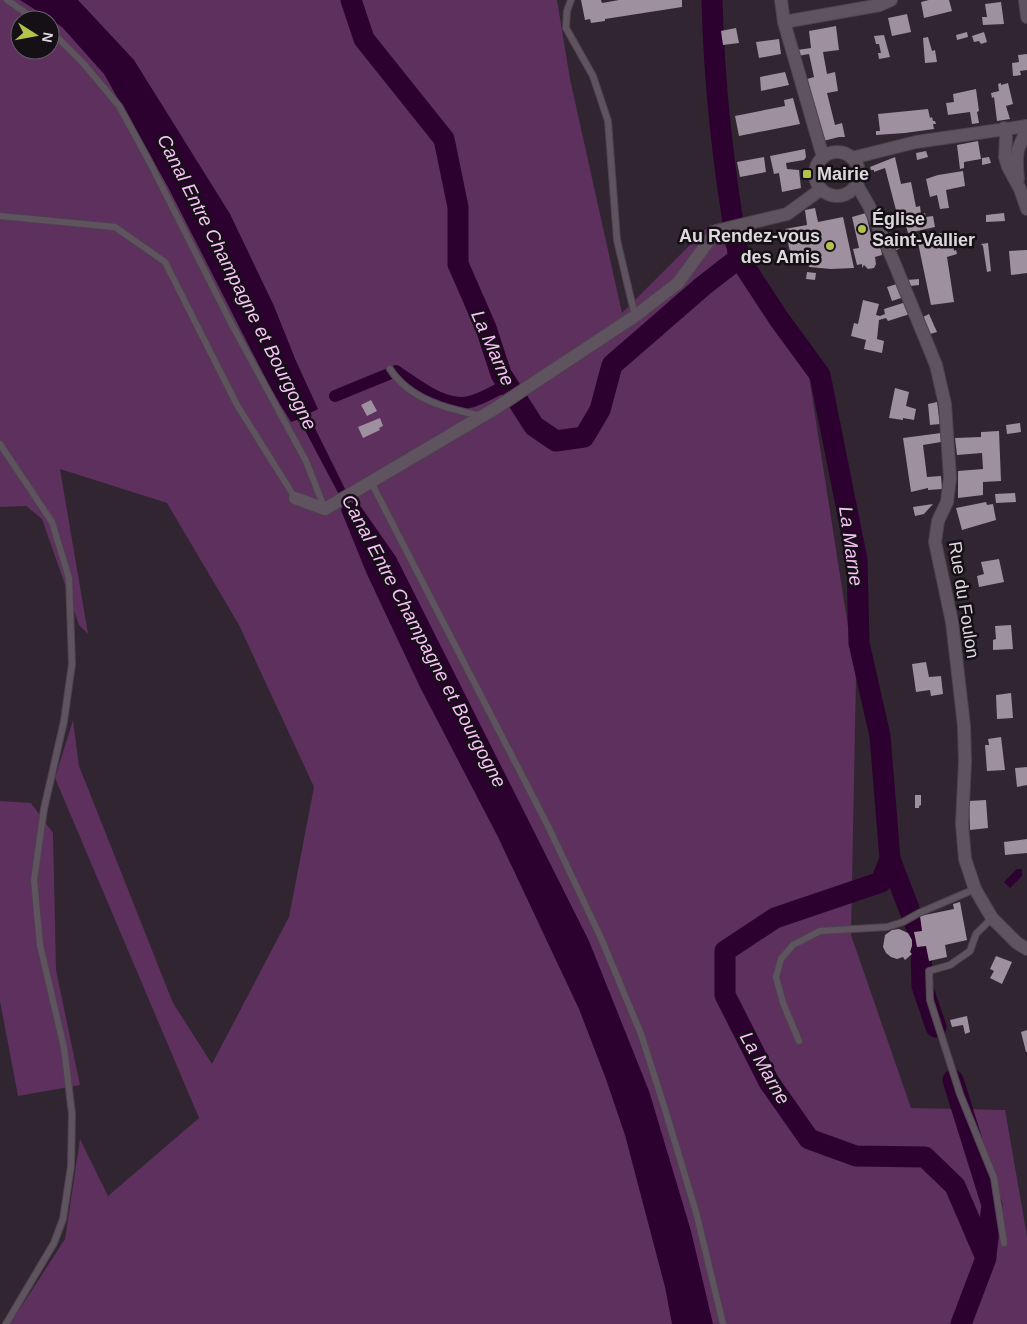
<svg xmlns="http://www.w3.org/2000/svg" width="1027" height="1324" viewBox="0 0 1027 1324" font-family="Helvetica,sans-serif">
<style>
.green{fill:#5d305e;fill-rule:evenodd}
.water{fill:#2d012f}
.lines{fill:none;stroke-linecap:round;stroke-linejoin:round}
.canal{stroke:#2d012f;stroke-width:12}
.river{stroke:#2d012f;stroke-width:21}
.building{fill:#9e909e}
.service-casing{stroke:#4c434c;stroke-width:8}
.minor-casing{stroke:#4c434c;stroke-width:14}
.tertiary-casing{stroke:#4c434c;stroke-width:14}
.service{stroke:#5f535f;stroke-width:6}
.minor{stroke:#5f535f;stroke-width:12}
.tertiary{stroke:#5f535f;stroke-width:12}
.poi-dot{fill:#b2c24b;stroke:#151015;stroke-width:2}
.labels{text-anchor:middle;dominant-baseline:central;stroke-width:5;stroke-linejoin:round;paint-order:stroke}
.poi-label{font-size:18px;font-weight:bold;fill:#dfd8df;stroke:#151015;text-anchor:start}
.street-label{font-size:18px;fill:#dfd8df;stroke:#151015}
.water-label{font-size:19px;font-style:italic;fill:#f9bff9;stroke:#151015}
</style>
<rect width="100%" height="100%" fill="#302530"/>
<g class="green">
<path d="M0 0H557L570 79 622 313 711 224 808 370 856 678 851 935 911 1108 1005 1110 1027 1236V1324H10L65 1239 80 1139 108 1196 199 1118 55 778 73 720 79 766 173 1003 212 1064 289 917 314 787 239 625 167 503 60 469 88 634 79 625 42 519 26 506 0 507ZM20 20H50V50H20Z"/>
<polygon points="0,801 31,803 53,833 56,970 80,1085 18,1096 0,1001"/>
</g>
<g class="water">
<polygon points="20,0 78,0 134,60 230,214 274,306 296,361 318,409 308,414 352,503 357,501 396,557 589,941 649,1091 691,1231 713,1324 672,1324 665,1287 625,1135 606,1079 579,1009 498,837 420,687 366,572 341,510 344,504 299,419 291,422 273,393 168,187 104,74 62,27"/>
<polygon points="1017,869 1022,869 1022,876 1010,888 1004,882"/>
</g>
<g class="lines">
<path class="canal" d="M335 396 396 371C417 385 446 410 473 401 485 397 497 390 508 384"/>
<g class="river">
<polyline points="351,0 364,39 444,139 458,207 458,264 486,328 501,374 534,426 556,441 584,437 600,410 612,365 703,286 739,258 779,319 820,375 857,560 859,643 880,736 890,859 881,882 775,918 725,951 725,995 769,1082 809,1139 856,1156 925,1157 955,1186 986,1258 961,1324"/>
<path d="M712 0C714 87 724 173 739 258"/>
<polyline points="890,859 918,932"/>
<polyline points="921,947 922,986 936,1027"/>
<polyline points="953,1080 992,1205 986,1255"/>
</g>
</g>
<g class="building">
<polygon points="581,0 601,0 602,3 619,0 682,0 682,7 605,19 605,21 591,23 590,19 585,20"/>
<polygon points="929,0 949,0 952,11 924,18 921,2"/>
<polygon points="1001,2 1004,24 983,25 982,17 987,17 985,4"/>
<polygon points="907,14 911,32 892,36 888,18"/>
<polygon points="836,26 839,50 823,52 827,74 835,72 838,91 827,93 835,125 842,123 845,137 839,137 823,141 804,80 814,77 809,54 798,56 797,50 811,48 809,31"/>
<polygon points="736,28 739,43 723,45 721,31"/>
<polygon points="967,32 968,37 957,40 956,35"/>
<polygon points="984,32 987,42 981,44 979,41 974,42 972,36"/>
<polygon points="884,35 890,57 879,59 878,53 881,53 879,44 876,44 874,36"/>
<polygon points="928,37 932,51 935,50 937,62 925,63 923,38"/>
<polygon points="779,39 781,54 759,58 756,42"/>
<polygon points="1027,54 1027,70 1020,71 1021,75 1013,76 1012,63 1019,62 1018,55"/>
<polygon points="785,72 789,85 761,91 760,77"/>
<polygon points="1001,83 1001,85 1008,83 1013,104 1006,106 1010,119 997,121 994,97 992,98 991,93 999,91 998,84"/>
<polygon points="976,89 979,111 977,112 979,123 972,124 970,112 948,115 946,103 954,102 953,94"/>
<polygon points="793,98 800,124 739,136 735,116 785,106 784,100"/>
<polygon points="928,109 930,118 932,117 933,121 935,121 936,124 933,124 934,129 905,133 876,135 876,131 880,131 878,114"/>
<polygon points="978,141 981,159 964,162 964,168 960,169 957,145"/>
<polygon points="805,149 806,157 804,160 786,163 787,169 799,170 801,188 782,192 779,173 774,174 770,156"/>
<polygon points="926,151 928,157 917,160 916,153"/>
<polygon points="764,157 766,172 740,177 737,162"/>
<polygon points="895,157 901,184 911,182 916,207 920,206 921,214 925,213 926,217 933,216 935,227 908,233 904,218 883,224 881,218 897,214 885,168 874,172 874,170 871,170 870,167"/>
<polygon points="989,157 991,163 982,165 982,158"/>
<polygon points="963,171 965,186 946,190 949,208 940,209 937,195 930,197 926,179 938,175"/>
<polygon points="815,208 818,222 843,217 854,268 831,269 809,267 806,251 796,254 798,265 793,265 785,229 807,225 805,210"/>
<polygon points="866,213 873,245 880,243 882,255 875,257 876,264 874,268 868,269 864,265 862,268 862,264 857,265 853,249 859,248 852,217"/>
<polygon points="1004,213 1005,221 986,222 986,215"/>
<polygon points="951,231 954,251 956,250 957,254 947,257 954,302 931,305 917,238 928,236 928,233 931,233 932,235"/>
<polygon points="896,237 899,243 901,242 903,247 894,251 890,240"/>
<polygon points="988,243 991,271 987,272 983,246 981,244"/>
<polygon points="1027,250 1027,273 1011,275 1009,251"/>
<polygon points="807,272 816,273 815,280 806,279"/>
<polygon points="919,279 919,285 910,286 907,280"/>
<polygon points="900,283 904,297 892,301 887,287"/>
<polygon points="863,300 879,304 876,315 880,316 885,314 884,309 906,302 910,314 888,321 886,318 879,320 877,339 884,341 882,353 864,349 866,340 851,336 854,323 858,324"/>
<polygon points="929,314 937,332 930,334 923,317"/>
<polygon points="895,388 909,392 906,406 916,409 914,420 903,418 903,420 889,418"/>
<polygon points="371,400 377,411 367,416 361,405"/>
<polygon points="937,402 940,424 930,425 928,404"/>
<polygon points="380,418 383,426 379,428 380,430 363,438 358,427"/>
<polygon points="1020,423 1021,432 1007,434 1006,425"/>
<polygon points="999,431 1001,481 983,482 983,495 958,498 958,471 983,469 982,453 957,455 955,438 981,437 981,432"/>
<polygon points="941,433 941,442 923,445 927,477 941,476 942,489 928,490 928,488 911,492 903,438"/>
<polygon points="1015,493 1016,502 996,503 995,494"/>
<polygon points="986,502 987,505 993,504 996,520 962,530 956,508"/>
<polygon points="933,504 924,514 915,516 913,507"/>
<polygon points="999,559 1004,582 979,587 977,576 984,574 981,562"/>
<polygon points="1011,625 1013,649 993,650 993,640 996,639 995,626"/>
<polygon points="926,662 929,677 941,676 943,694 931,696 930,690 916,692 912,664"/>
<polygon points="1011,693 1013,718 997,719 996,695"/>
<polygon points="1001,737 1005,770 987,771 985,745 989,745 988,739"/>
<polygon points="1027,767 1027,785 1017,787 1015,768"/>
<polygon points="915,795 921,795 921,805 919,806 919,808 915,808"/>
<polygon points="986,800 988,828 970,830 969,801"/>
<polygon points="1027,839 1027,853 1005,855 1004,842"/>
<polygon points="960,902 967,940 945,945 947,957 929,961 926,946 917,947 914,932 922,931 920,916 954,909 953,904"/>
<polygon points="899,929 908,933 912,940 912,946 910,952 912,954 905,960 903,957 897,959 891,957 886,953 883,947 885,935 892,930"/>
<polygon points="996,956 1012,962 1002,984 990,978 994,971 990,969"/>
<polygon points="967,1016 970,1032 965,1034 963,1025 952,1027 950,1020"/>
<polygon points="1027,1030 1027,1052 1026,1052 1021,1032"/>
</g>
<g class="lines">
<defs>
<g id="service">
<polyline points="7,0 36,20"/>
<polyline points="571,0 567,11 566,28 593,76 608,121 617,240 635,316"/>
<polyline points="50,30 83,63 119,106 149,161 230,321 306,461 324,507"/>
<polyline points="0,216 115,227 165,262 237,405 295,498"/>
<path d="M390 369C410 400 448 409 482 416"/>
<polyline points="0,444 52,522 69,578 72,664 64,721 44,809 34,880 40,945 64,1048 72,1114 71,1166 63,1219 54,1243 6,1324"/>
<polyline points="371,482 548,826 601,938 641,1034 664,1106 696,1212 723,1324"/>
<polyline points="992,918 976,934 970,951 950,965 929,971 930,1000 960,1094 994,1178 1004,1243"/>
<polyline points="799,1041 783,1003 776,977 781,959 793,945 820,931 887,927 903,922 919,913 975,889"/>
</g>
<g id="minor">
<polyline points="781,0 784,22 823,157"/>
<polyline points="1025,0 1027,17"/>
<polyline points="784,22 880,5 891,0"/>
<polyline points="1004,128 1006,137 1005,157 1008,167 1020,189 1027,209"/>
<path d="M1018 179C1017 170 1016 159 1018 150 1021 140 1026 136 1026 126"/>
<polyline points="295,498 325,509 496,408 635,316 678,283 716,231 787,214 820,190"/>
</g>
<g id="tertiary">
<circle cx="837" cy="174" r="22"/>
<polyline points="852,158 916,142 1027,126"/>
<polyline points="857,185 869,206 893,260 936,365 945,404 950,478 947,502 938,521 935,542 952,622 964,726 965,762 962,824 965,859 975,889 992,918 1017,943 1027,949"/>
</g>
</defs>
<use href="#service" class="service-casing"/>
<use href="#minor" class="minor-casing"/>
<use href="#tertiary" class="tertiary-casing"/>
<use href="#service" class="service"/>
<use href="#minor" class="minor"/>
<use href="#tertiary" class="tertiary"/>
</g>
<g class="poi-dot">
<rect x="802" y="169" width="10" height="10" rx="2.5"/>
<circle cx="862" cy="229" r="5"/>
<circle cx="830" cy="246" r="5"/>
</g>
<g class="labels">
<g class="poi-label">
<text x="817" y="174">Mairie</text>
<text x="872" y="219">Église<tspan x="872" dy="21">Saint-Vallier</tspan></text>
<text x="820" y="236" text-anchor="end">Au Rendez-vous<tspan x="820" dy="21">des Amis</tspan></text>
</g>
<g class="street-label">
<text transform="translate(964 600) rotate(81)">Rue du Foulon</text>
</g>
<g class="water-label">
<text transform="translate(237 282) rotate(63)">Canal Entre Champagne et Bourgogne</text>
<text transform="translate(493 348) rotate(66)">La Marne</text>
<text transform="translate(851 546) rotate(82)">La Marne</text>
<text transform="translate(424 641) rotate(62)">Canal Entre Champagne et Bourgogne</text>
<text transform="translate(765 1068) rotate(60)">La Marne</text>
</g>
</g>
<g transform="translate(35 35) rotate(101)"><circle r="24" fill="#151015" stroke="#666066"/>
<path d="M0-4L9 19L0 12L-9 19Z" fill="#b2c24b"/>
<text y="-8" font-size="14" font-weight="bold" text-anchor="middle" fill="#dfd8df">N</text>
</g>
</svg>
